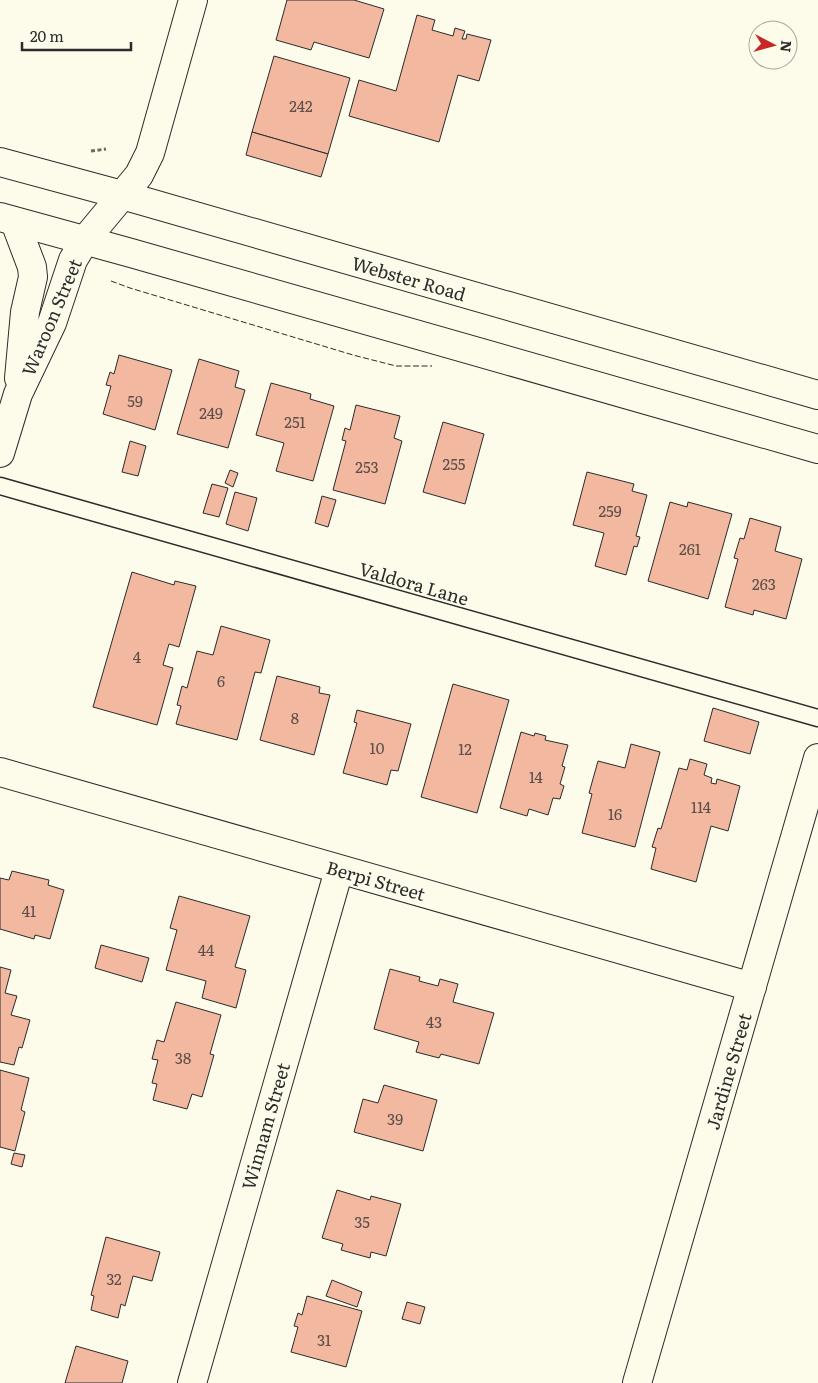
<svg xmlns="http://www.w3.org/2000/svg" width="818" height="1383" viewBox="0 0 818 1383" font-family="Literata,serif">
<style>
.building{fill:#f2b8a0;stroke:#2b2b2b}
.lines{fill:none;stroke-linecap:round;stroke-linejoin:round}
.lane-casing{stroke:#2b2b2b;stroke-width:19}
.street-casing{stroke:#2b2b2b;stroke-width:30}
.secondary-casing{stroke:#2b2b2b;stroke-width:30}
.primary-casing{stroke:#2b2b2b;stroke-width:30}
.path{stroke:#6a6964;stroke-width:3;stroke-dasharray:4 2.5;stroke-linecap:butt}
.lane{stroke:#fdfbea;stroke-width:16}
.street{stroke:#fdfbea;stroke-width:28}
.secondary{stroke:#fdfbea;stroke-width:28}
.primary{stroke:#fdfbea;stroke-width:28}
.fence{stroke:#2b2b2b;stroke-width:1;stroke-dasharray:6 2.5;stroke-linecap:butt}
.labels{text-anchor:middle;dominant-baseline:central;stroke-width:4;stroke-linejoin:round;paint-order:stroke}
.number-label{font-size:15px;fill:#5d4e48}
.street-label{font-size:18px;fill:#2b2b2b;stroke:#fdfbea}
</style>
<rect width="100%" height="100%" fill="#fdfbea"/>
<g class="building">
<polygon points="287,0 354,0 384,9 369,58 314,42 311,50 276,40"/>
<polygon points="417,15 435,20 432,30 453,36 455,28 465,31 462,39 466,39 467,34 491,40 479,81 458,75 439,142 349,116 359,80 396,91"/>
<polygon points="274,56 350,78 328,154 252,132"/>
<polygon points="252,132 328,154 321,177 246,155"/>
<polygon points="119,355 172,370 155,430 103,414 111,386 106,385 110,372 114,374"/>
<polygon points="199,359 239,371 235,387 245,390 228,448 177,434"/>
<polygon points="271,383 311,394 310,399 334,406 313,481 276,471 284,443 256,435"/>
<polygon points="356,405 400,416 394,438 402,441 385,504 333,490 346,441 342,440 345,428 350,430"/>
<polygon points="443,422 484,434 465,504 423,492"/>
<polygon points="130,441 146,446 138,476 122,472"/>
<polygon points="230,470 238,473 233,487 225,483"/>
<polygon points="587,472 634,484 632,491 647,495 636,536 640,537 637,547 634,546 626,575 595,566 604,533 573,525"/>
<polygon points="212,484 228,488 219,517 203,513"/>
<polygon points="235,492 257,498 248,531 226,524"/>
<polygon points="322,496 336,500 328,527 315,523"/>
<polygon points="670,502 687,507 688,502 732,514 708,599 648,581"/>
<polygon points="750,518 781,527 775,551 802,559 786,619 754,610 753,615 725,607 738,559 734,558 740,538 744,539"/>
<polygon points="132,572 174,585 175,581 196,586 179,647 169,644 163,665 173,668 157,725 93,707"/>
<polygon points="221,626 270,640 261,673 255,672 237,740 176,724 181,706 177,705 182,686 187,688 197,651 213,655"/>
<polygon points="277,676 320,687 319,693 330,695 314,755 260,740"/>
<polygon points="453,684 509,700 477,813 421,797"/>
<polygon points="713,708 759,722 750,754 704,741"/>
<polygon points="357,710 411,724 398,771 391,770 387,785 343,773 357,723 354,722"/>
<polygon points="521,732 534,736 535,733 546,736 545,740 568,745 562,766 565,767 560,784 564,786 560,799 553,798 548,815 529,809 527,816 500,808"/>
<polygon points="631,744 660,752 635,847 582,833 592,794 589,793 598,761 625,768"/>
<polygon points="690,759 707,764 704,775 712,778 711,783 716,784 717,779 740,786 728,831 711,826 696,882 651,869 656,848 652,847 658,828 661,829 679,768 687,770"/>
<polygon points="12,871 49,880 48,885 64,890 50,939 35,935 34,939 0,929 0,878 9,880"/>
<polygon points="179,896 250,916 235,967 246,970 236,1008 202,998 206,981 166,970 177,930 170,928"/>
<polygon points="101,945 149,958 142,982 95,968"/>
<polygon points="0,967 11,970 5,993 17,996 11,1015 30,1020 22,1048 19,1047 14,1065 0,1062"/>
<polygon points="390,969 420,977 419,981 438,986 440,979 458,984 453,1002 494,1013 479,1064 441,1054 439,1058 416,1052 419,1042 374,1029"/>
<polygon points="176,1002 221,1015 210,1054 214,1055 202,1097 192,1094 187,1109 153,1100 157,1084 152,1083 158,1060 152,1059 157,1040 164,1042"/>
<polygon points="0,1070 29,1078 21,1110 25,1112 15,1151 0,1147"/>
<polygon points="384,1085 437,1100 423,1151 354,1132 363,1099 378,1103"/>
<polygon points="14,1153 25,1155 22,1167 11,1164"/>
<polygon points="337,1190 370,1200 371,1196 401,1204 386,1256 371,1252 370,1258 341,1250 343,1244 322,1238"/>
<polygon points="106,1237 160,1252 152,1281 133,1276 125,1306 121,1304 118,1318 91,1310 94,1296 91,1295"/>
<polygon points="332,1280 362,1292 357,1307 326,1296"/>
<polygon points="307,1296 362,1311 346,1367 291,1352 298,1327 294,1326 298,1313 302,1315"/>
<polygon points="407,1302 425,1307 420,1324 402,1319"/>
<polygon points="76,1346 128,1361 122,1383 65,1383"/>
</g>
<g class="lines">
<defs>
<polyline id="lane" points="0,486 818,718"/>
<g id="street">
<polyline points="15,222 32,267 33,277 25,312 19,378"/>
<polyline points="0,453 18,394 52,323 73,260 85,240"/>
<polyline points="0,772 752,987"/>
<polyline points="192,1383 339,870"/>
<polyline points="637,1383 818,758"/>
</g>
<polyline id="secondary" points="85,240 139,175 150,153 193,0"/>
<g id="primary">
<polyline points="0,162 122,195 818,395"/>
<polyline points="0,217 131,253 818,449"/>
</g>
</defs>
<use href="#lane" class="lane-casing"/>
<use href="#street" class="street-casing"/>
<use href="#secondary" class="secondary-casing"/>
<use href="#primary" class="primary-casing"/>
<polyline class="path" points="91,151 106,149"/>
<use href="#lane" class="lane"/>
<use href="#street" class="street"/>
<use href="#secondary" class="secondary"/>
<use href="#primary" class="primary"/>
<polyline class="fence" points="111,281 130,288 353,355 396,366 432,366"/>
</g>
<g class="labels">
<g class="number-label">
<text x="301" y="105">242</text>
<text x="135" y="400">59</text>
<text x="211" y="412">249</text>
<text x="295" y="421">251</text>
<text x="454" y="463">255</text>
<text x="367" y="466">253</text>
<text x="610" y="510">259</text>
<text x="690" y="548">261</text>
<text x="764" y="583">263</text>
<text x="137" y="656">4</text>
<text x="221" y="680">6</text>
<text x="295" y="717">8</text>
<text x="377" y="747">10</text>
<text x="465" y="748">12</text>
<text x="536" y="776">14</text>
<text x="701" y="806">114</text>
<text x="615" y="813">16</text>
<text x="29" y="910">41</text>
<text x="206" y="949">44</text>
<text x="434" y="1021">43</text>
<text x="183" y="1057">38</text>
<text x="395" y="1118">39</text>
<text x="362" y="1221">35</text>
<text x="114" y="1278">32</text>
<text x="324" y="1339">31</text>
</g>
<g class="street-label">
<text transform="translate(409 278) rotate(16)">Webster Road</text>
<text transform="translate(51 317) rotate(-67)">Waroon Street</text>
<text transform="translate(414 583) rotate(16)">Valdora Lane</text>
<text transform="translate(376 880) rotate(16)">Berpi Street</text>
<text transform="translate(728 1071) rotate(-74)">Jardine Street</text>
<text transform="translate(265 1126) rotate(-74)">Winnam Street</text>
</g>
</g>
<g transform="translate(773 45) rotate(96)"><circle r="24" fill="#fdfbea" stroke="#a9a89e"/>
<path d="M0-4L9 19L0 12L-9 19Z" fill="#c62828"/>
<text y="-8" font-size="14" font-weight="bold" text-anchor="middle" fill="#2b2b2b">N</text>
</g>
<path d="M22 42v8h109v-8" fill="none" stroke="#2b2b2b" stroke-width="2.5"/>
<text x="30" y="42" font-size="15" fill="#2b2b2b" stroke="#fdfbea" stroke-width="4" paint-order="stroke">20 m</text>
</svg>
